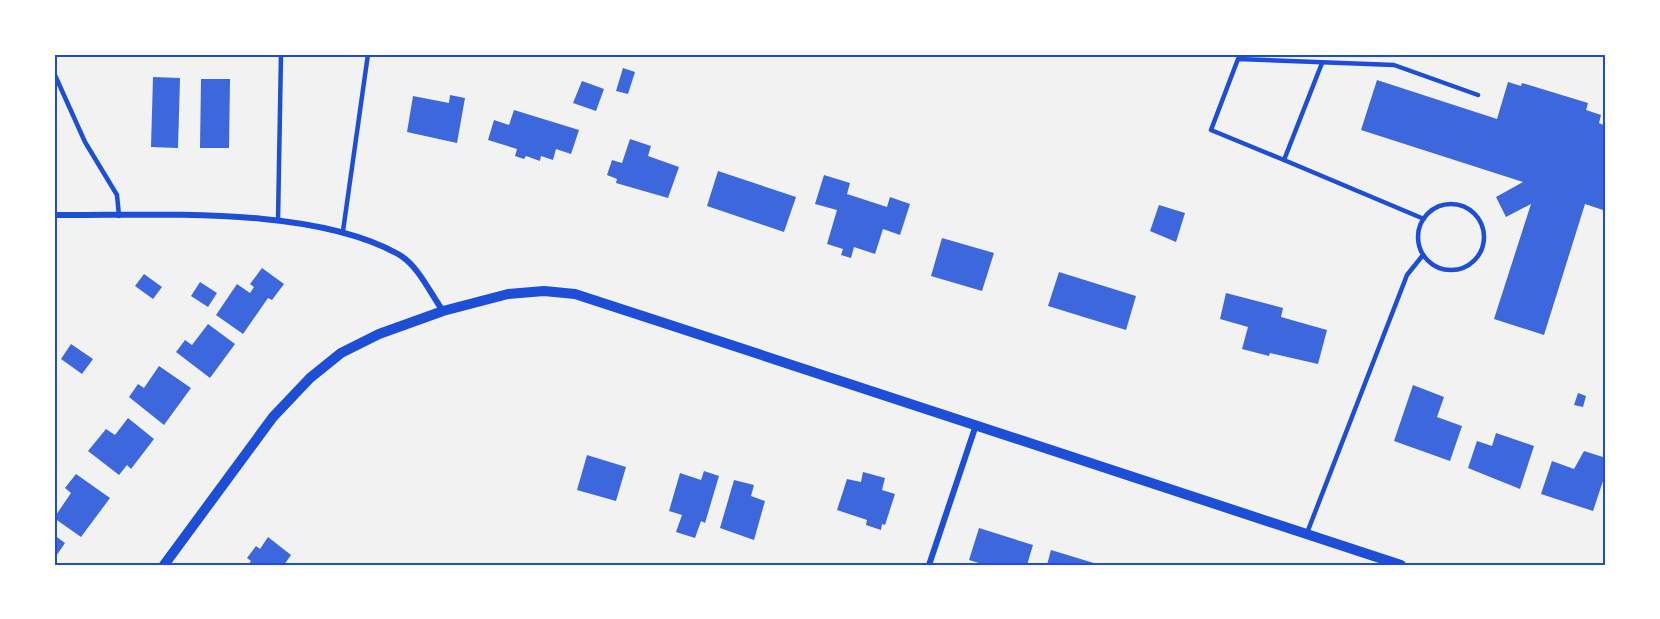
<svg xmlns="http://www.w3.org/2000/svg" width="1660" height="619" viewBox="0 0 1660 619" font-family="Roboto,sans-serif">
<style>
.building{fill:#3d67dc}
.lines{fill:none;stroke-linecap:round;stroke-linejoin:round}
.service{stroke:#1d4ed8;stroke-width:4.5}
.minor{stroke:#1d4ed8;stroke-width:6}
.tertiary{stroke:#1d4ed8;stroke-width:10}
.neatline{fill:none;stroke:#1d4ed8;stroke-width:2}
</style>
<rect width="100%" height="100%" fill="#f2f2f2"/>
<g class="building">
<polygon points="623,68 635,72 628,94 616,91"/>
<polygon points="153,77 180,78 178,148 151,147"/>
<polygon points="201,79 230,79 229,148 200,148"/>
<polygon points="1377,80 1497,119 1508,82 1521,86 1522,83 1588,103 1586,110 1601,115 1599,123 1606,126 1606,211 1585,204 1544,335 1494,319 1531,204 1506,217 1496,197 1523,182 1361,130"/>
<polygon points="582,81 604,89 596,111 573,103"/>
<polygon points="450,95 465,98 457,143 407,132 413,96 449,103"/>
<polygon points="514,110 579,130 571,154 556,149 553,160 541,156 540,161 526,156 524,159 515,156 517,149 488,140 494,120 509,125"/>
<polygon points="630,139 651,146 648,156 679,167 668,198 616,183 617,179 607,175 612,160 622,163"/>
<polygon points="718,171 796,197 784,232 707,206"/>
<polygon points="824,175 850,183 847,194 887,207 890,197 910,204 900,235 883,229 875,254 854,247 851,258 841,255 843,249 827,244 837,210 815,204"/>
<polygon points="1159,205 1185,213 1176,242 1150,231"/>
<polygon points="942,238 994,253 982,291 931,276"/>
<polygon points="262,268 284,284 272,300 268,298 243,334 216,315 237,284 250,293 254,287 250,284"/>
<polygon points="1059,272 1136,296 1126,330 1048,306"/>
<polygon points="144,274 162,287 153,299 135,286"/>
<polygon points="200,282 217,293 208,307 191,296"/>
<polygon points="1226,293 1283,308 1281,317 1327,330 1318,364 1270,353 1269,356 1242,349 1248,327 1220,319"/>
<polygon points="208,324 235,344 210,378 176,352 185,340 192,345"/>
<polygon points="71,344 93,359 82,374 61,359"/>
<polygon points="159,366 191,388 164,425 129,397 138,384 144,388"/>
<polygon points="1413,385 1444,397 1437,417 1462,426 1450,461 1394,441"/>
<polygon points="1578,393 1586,396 1583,407 1574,405"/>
<polygon points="128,418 154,439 131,469 127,465 119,475 88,451 106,429 115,435"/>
<polygon points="1496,433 1534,446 1520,489 1468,468 1477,441 1492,446"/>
<polygon points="1584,451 1606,458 1606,472 1593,511 1541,494 1552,461 1574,469"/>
<polygon points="587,455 626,467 616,501 577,490"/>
<polygon points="704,471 719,476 705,523 701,521 695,538 676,532 682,515 669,511 680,473 701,480"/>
<polygon points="863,472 885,478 882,490 895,494 885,525 882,524 881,530 866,525 867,520 837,510 847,479 861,482"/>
<polygon points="76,474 110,498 81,537 54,518 71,493 65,488"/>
<polygon points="734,480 754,485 751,496 765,501 754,540 720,528"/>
<polygon points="979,528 1033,545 1027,565 985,565 969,560"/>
<polygon points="54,535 65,543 54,559"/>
<polygon points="268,537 291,555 284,565 248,565 251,561 247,558 256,546 260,549"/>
<polygon points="1051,550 1097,564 1097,565 1047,565"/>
</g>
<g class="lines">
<g class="service">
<polyline points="1322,63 1284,160 1424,219"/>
<polyline points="54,73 85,142 117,195 119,216"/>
<polyline points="1284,160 1211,130 1238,59 1394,65 1478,95"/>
<circle cx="1451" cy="237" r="33"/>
<polyline points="278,221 281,54"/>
<polyline points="343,231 368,54"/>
<polyline points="1307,533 1407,275 1423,255"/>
</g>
<g class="minor">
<path d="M54 215C155 216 310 205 398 254 418 265 430 293 443 311"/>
<polyline points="929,565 976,425"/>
</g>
<polyline class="tertiary" points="164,565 273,417 310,378 341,353 379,334 443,311 508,294 544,291 575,294 661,322 1401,565"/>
</g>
<rect width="1660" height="619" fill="none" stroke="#ffffff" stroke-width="111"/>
<rect x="56" y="56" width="1548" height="508" class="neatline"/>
</svg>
